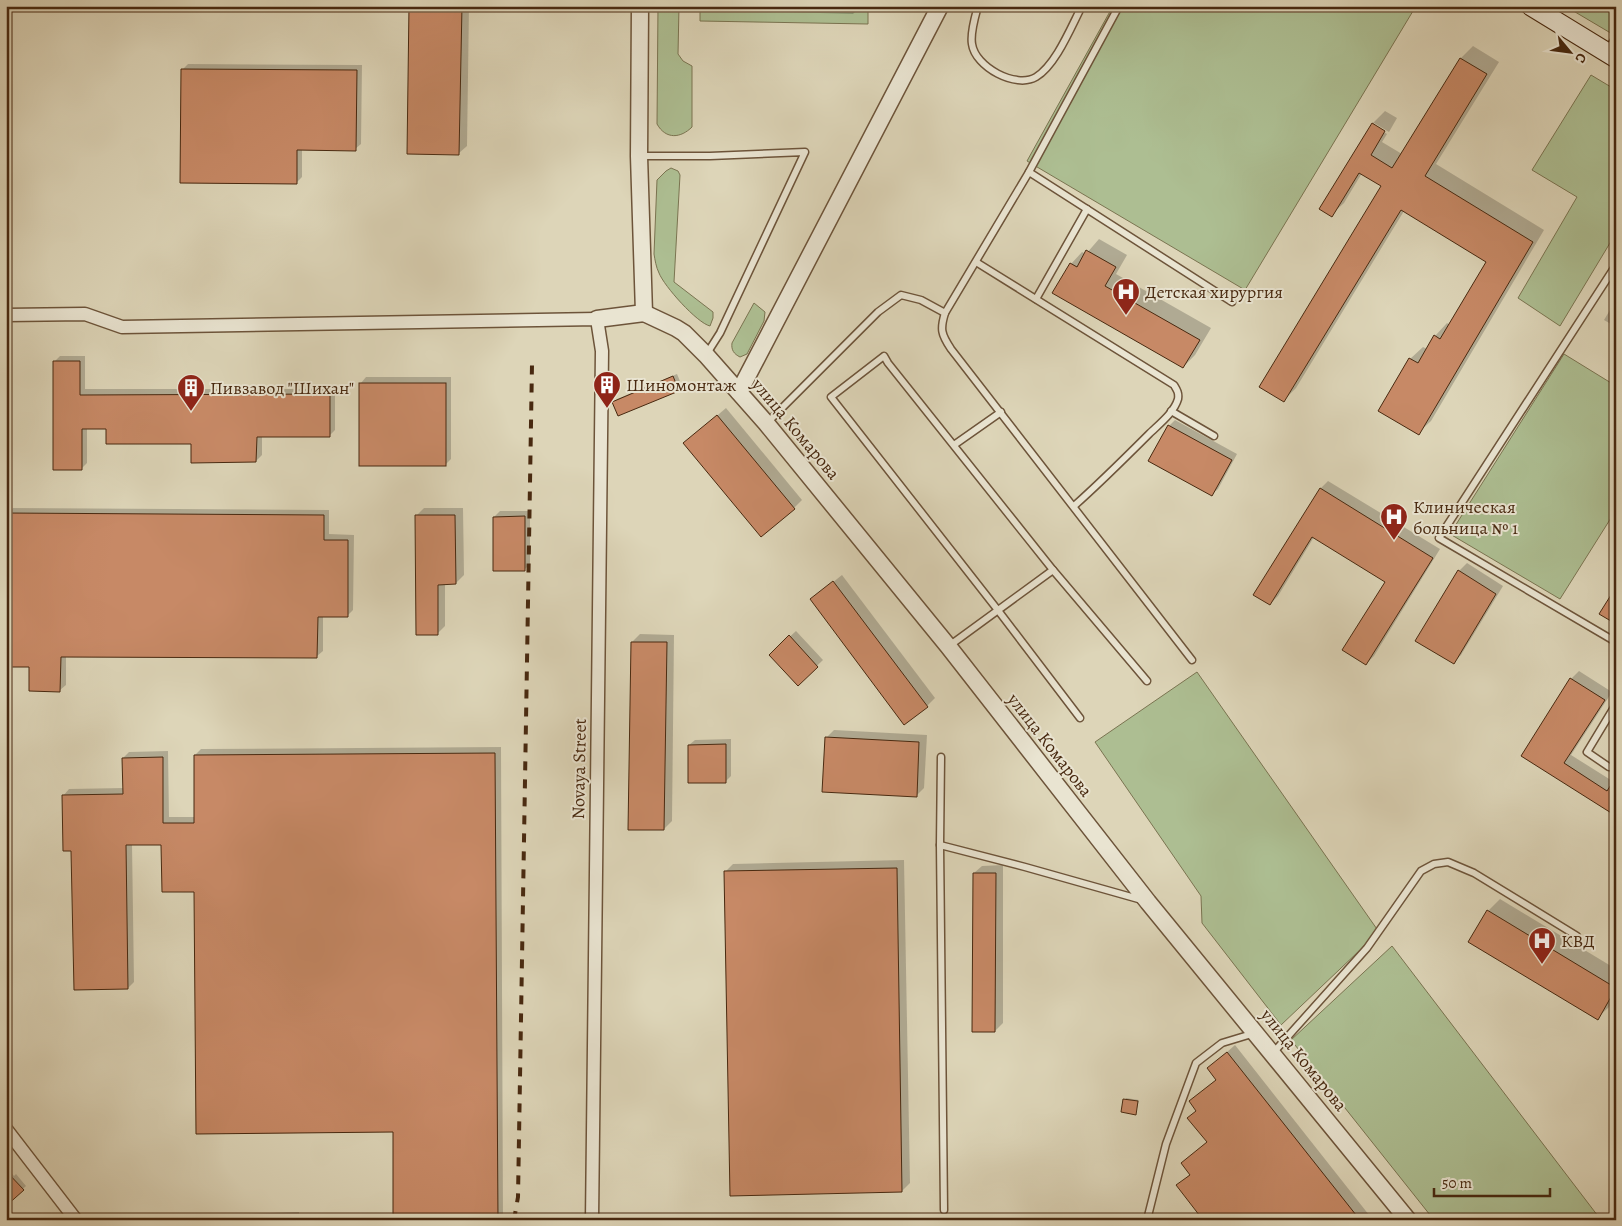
<svg xmlns="http://www.w3.org/2000/svg" width="1622" height="1226" viewBox="0 0 1622 1226" font-family="Alegreya,serif">
<style>
.green{fill:#adbe92;stroke:#7a7451}
.shadow{fill:#0003}
.building{fill:#c78966;stroke:#482910}
.lines{fill:none;stroke-linecap:round;stroke-linejoin:round}
.service-casing{stroke:#6d543a;stroke-width:9}
.minor-casing{stroke:#6d543a;stroke-width:15}
.tertiary-casing{stroke:#6d543a;stroke-width:19}
.secondary-casing{stroke:#482910;stroke-width:21}
.service{stroke:#e9e4d1;stroke-width:6}
.minor{stroke:#e9e4d1;stroke-width:12}
.tertiary{stroke:#e9e4d1;stroke-width:16}
.secondary{stroke:#e9e4d1;stroke-width:19}
.rail{stroke:#482910;stroke-width:4;stroke-dasharray:9 9;stroke-linecap:butt}
.labels{text-anchor:middle;dominant-baseline:central;stroke-width:4;stroke-linejoin:round;paint-order:stroke}
.poi-label{font-size:18px;fill:#482910;stroke:#e9e4d1;text-anchor:start}
.street-label{font-size:18px;fill:#482910;stroke:#e9e4d1}
</style>
<rect width="100%" height="100%" fill="#ddd5b8"/>
<filter id="stains"><feTurbulence type="fractalNoise" baseFrequency=".004" numOctaves="4"/><feColorMatrix values="0 0 0 0 .2 0 0 0 0 .09 0 0 0 0 .02 0 0 0 .5 -.17"/></filter>
<radialGradient id="worn" r=".72"><stop offset=".6" stop-color="#630" stop-opacity="0"/><stop offset="1" stop-color="#630" stop-opacity=".3"/></radialGradient>
<g class="green">
<path d="M658 6H679L678 54 683 61 692 66V127C681 138 666 140 657 124Z"/>
<polygon points="700,6 868,6 868,24 700,21"/>
<polygon points="1113,6 1416,6 1245,290 1027,161"/>
<polygon points="1565,6 1605,6 1616,13 1616,34 1614,35"/>
<polygon points="1591,75 1616,90 1616,233 1560,326 1518,298 1577,197 1532,170"/>
<path d="M671 168 678 171 680 175 674 282 713 312V318L710 326C697 323 664 286 659 273 656 267 655 260 654 254L657 180 666 171Z"/>
<path d="M754 303 765 312 764 321 747 354 740 357C734 354 731 350 732 343Z"/>
<polygon points="1564,354 1616,386 1616,510 1560,599 1450,534"/>
<polygon points="1197,672 1379,932 1281,1025 1202,923 1201,896 1095,742"/>
<polygon points="1392,946 1601,1220 1434,1220 1291,1040"/>
</g>
<g class="shadow">
<polygon points="410,6 469,6 467,146 459,153"/>
<polygon points="716,6 861,6 853,14 716,10"/>
<polygon points="1473,46 1499,62 1436,164 1544,230 1431,421 1418,433 1410,359 1423,347 1427,349 1435,336 1447,323 1450,325 1487,262 1404,211 1296,388 1284,400 1383,186 1362,173 1344,203 1331,215 1320,208 1373,123 1385,111 1397,118 1389,132 1374,123 1374,126 1387,134 1382,142 1402,154 1461,58"/>
<polygon points="188,64 362,65 361,144 355,149 302,149 302,177 296,183 183,69"/>
<polygon points="1099,239 1127,255 1116,274 1211,328 1195,355 1183,367 1071,264 1082,252 1086,254"/>
<polygon points="1616,300 1616,327 1604,320"/>
<polygon points="60,356 85,356 85,389 335,389 335,430 329,436 262,436 262,455 256,461 193,443 107,428 87,428 87,463 81,469 54,362"/>
<polygon points="677,374 682,386 678,390 619,415 614,402 617,399"/>
<polygon points="366,377 451,377 451,459 445,465 361,383"/>
<polygon points="726,408 802,500 794,508 685,443"/>
<polygon points="1175,420 1237,454 1218,489 1212,494 1150,460 1169,426"/>
<polygon points="1328,481 1440,549 1374,656 1366,664 1386,581 1314,537 1278,596 1270,604 1321,488"/>
<polygon points="13,508 329,510 329,534 354,535 353,610 347,616 323,616 323,651 317,656 66,656 66,685 60,690 30,666 12,666 6,668 7,514"/>
<polygon points="424,508 463,508 464,575 456,583 445,583 445,626 437,634 416,516"/>
<polygon points="500,511 530,511 530,564 524,570 494,517"/>
<polygon points="1467,563 1503,586 1461,655 1453,663 1459,571"/>
<polygon points="842,575 935,698 927,706 812,599"/>
<polygon points="796,631 823,660 798,684 770,655"/>
<polygon points="640,634 674,635 672,821 664,829 632,642"/>
<polygon points="1579,671 1612,692 1571,755 1614,782 1616,815 1523,755 1571,679"/>
<polygon points="834,730 927,735 924,788 916,796 826,738"/>
<polygon points="731,739 731,776 726,781 689,745 695,740"/>
<polygon points="501,747 503,1220 394,1220 394,1131 196,891 163,843 132,844 134,982 128,988 72,850 63,796 69,789 124,788 123,758 129,752 168,751 169,817 195,817 195,755 201,749"/>
<polygon points="904,860 910,1183 902,1191 725,872 733,864"/>
<polygon points="1003,865 1003,1023 995,1031 974,873 982,866"/>
<polygon points="1500,899 1616,969 1616,996 1609,1007 1597,1018 1488,911"/>
<polygon points="1235,1045 1373,1220 1190,1220 1199,1212 1178,1185 1190,1174 1182,1163 1208,1141 1197,1110 1198,1094 1217,1079 1209,1068"/>
<polygon points="1126,1098 1139,1100 1136,1113 1123,1111"/>
<polygon points="6,1167 14,1176 16,1174 26,1186 11,1200 6,1196"/>
<polygon points="299,1212 299,1220 236,1220 243,1214"/>
<polygon points="48,1216 52,1220 44,1220"/>
</g>
<g class="building">
<polygon points="409,6 462,6 459,155 407,154"/>
<polygon points="1460,58 1487,74 1425,176 1533,242 1419,435 1378,411 1409,358 1418,363 1434,335 1440,339 1486,262 1401,210 1284,402 1259,387 1381,186 1359,173 1332,217 1319,209 1372,123 1385,131 1371,155 1392,168"/>
<polygon points="181,69 357,70 356,151 297,150 297,184 180,183"/>
<polygon points="1086,250 1116,267 1105,286 1200,340 1183,368 1052,293 1070,263 1077,267"/>
<polygon points="53,361 80,361 80,395 330,394 330,437 257,437 256,462 191,463 191,444 106,444 106,429 82,429 82,470 53,470"/>
<polygon points="673,376 679,391 618,416 612,402"/>
<rect x="359" y="383" width="87" height="83"/>
<polygon points="717,415 795,509 761,537 683,443"/>
<polygon points="1168,425 1232,460 1212,496 1148,461"/>
<polygon points="1320,488 1433,558 1366,665 1342,650 1385,582 1312,537 1270,605 1253,595"/>
<polygon points="6,513 324,515 324,540 348,540 348,617 318,617 317,658 61,657 60,692 29,691 29,667 6,667"/>
<polygon points="415,515 455,515 456,584 438,585 438,635 416,635"/>
<polygon points="525,516 525,571 493,571 493,517"/>
<polygon points="1458,570 1496,594 1454,664 1415,641"/>
<polygon points="833,581 928,707 904,725 810,599"/>
<polygon points="1616,587 1616,624 1599,614"/>
<polygon points="789,635 818,667 798,686 769,655"/>
<polygon points="631,642 667,642 664,830 628,830"/>
<polygon points="1570,678 1605,700 1564,763 1607,791 1616,777 1616,816 1521,756"/>
<polygon points="825,737 919,742 917,797 822,792"/>
<polygon points="726,744 726,783 688,783 688,745"/>
<polygon points="495,753 498,1220 393,1220 393,1132 196,1134 194,892 162,892 161,845 126,845 128,989 74,990 71,851 63,851 62,795 123,794 122,758 163,757 163,823 194,823 194,755"/>
<polygon points="897,868 902,1192 730,1196 724,871"/>
<polygon points="973,873 996,873 995,1032 972,1032"/>
<polygon points="1487,910 1616,988 1598,1020 1468,942"/>
<polygon points="1227,1052 1360,1220 1203,1220 1176,1185 1190,1175 1181,1163 1207,1142 1187,1118 1196,1111 1189,1101 1216,1080 1207,1068"/>
<polygon points="1123,1099 1138,1101 1136,1115 1121,1112"/>
<polygon points="6,1171 24,1190 6,1206"/>
</g>
<g class="lines">
<defs>
<g id="service">
<path d="M978 6C975 17 970 33 972 44 975 67 1016 89 1036 77 1056 65 1071 27 1082 6"/>
<path d="M1119 6 1029 172 945 313C940 329 941 334 951 349L1192 660"/>
<polyline points="1607,51 1616,37"/>
<polyline points="641,156 710,156 805,152 720,333 706,355"/>
<polyline points="1029,172 1232,302"/>
<path d="M976 262 1174 385C1177 390 1179 393 1178 399 1174 413 1158 425 1149 434 1124 459 1100 483 1074 506"/>
<polyline points="1616,265 1439,538 1616,642"/>
<polyline points="1036,299 1087,209"/>
<polyline points="1171,411 1214,436"/>
<polyline points="767,423 878,312 901,295 921,300 945,313"/>
<polyline points="954,445 1001,412"/>
<polyline points="1053,570 888,363 884,356 831,397 997,609 1080,718"/>
<polyline points="949,646 1053,570 1147,681"/>
<polyline points="941,757 940,845 944,1210"/>
<polyline points="1609,767 1587,752 1616,704"/>
<polyline points="940,845 1025,867 1142,900"/>
<polyline points="1273,1053 1367,948 1421,871 1434,864 1448,862 1474,873 1577,936"/>
<polyline points="1147,1220 1166,1144 1196,1063 1222,1043 1255,1033"/>
</g>
<g id="minor">
<polyline points="6,315 85,314 122,327 597,319 602,351 592,1220"/>
<polyline points="6,1129 76,1220"/>
</g>
<g id="tertiary">
<polyline points="640,6 639,156 644,313"/>
<polyline points="644,313 676,328 684,333 706,355 766,423 948,646 1148,902 1408,1220"/>
<polyline points="597,319 644,313"/>
<polyline points="739,392 940,6"/>
</g>
<polyline id="secondary" points="1531,6 1616,58"/>
</defs>
<use href="#service" class="service-casing"/>
<use href="#minor" class="minor-casing"/>
<use href="#tertiary" class="tertiary-casing"/>
<use href="#secondary" class="secondary-casing"/>
<use href="#service" class="service"/>
<use href="#minor" class="minor"/>
<use href="#tertiary" class="tertiary"/>
<use href="#secondary" class="secondary"/>
<polyline class="rail" points="514,1220 518,1197 532,364"/>
</g>
<defs>
<symbol id="hospital-pin" viewBox="-11 -11 22 30"><path d="M0 17L-7.5 6A9.5 9.5 0 1 1 7.5 6Z" fill="#8f2418" stroke="#e9e4d1"/><path d="M-5-5h3v3.5h4V-5h3V5h-3V1.5h-4V5h-3Z" fill="#fff"/></symbol>
<symbol id="building-pin" viewBox="-11 -11 22 30"><path d="M0 17L-7.5 6A9.5 9.5 0 1 1 7.5 6Z" fill="#8f2418" stroke="#e9e4d1"/><path d="M-4-6H4V6H1V3H-1V6H-4ZM-2.5-4.3h1.7v1.8h-1.7ZM.8-4.3h1.7v1.8H.8ZM-2.5-1h1.7V.8h-1.7ZM.8-1h1.7V.8H.8Z" fill="#fff"/></symbol>
</defs>
<g fill-rule="evenodd">
<use href="#hospital-pin" x="1110" y="276" width="32" height="43"/>
<use href="#building-pin" x="591" y="369" width="32" height="43"/>
<use href="#building-pin" x="175" y="372" width="32" height="43"/>
<use href="#hospital-pin" x="1378" y="501" width="32" height="43"/>
<use href="#hospital-pin" x="1526" y="925" width="32" height="43"/>
</g>
<g class="labels">
<g class="poi-label">
<text x="1145" y="292">Детская хирургия</text>
<text x="626" y="385">Шиномонтаж</text>
<text x="210" y="388">Пивзавод "Шихан"</text>
<text x="1413" y="507">Клиническая<tspan x="1413" dy="21">больница № 1</tspan></text>
<text x="1561" y="941">КВД</text>
</g>
<g class="street-label">
<text transform="translate(796 429) rotate(50)">улица Комарова</text>
<text transform="translate(1050 745) rotate(52)">улица Комарова</text>
<text transform="translate(579 769) rotate(-89)">Novaya Street</text>
<text transform="translate(1304 1060) rotate(51)">улица Комарова</text>
</g>
</g>
<rect width="1622" height="1226" fill="none" stroke="#ddd5b8" stroke-width="25"/>
<rect x="8" y="8" width="1607" height="1211" fill="none" stroke="#482910" stroke-width="2.5"/>
<rect x="12" y="12" width="1597" height="1201" fill="none" stroke="#482910"/>
<g transform="translate(1570 52) rotate(119)" stroke="#e9e4d1" stroke-width="4" paint-order="stroke">
<path d="M0-4L9 19L0 12L-9 19Z" fill="#482910"/>
<text y="-8" font-size="14" font-weight="bold" text-anchor="middle" fill="#482910">С</text>
</g>
<path d="M1434 1188v8h116v-8" fill="none" stroke="#482910" stroke-width="2.5"/>
<text x="1442" y="1188" font-size="15" fill="#482910" stroke="#e9e4d1" stroke-width="4" paint-order="stroke">50 m</text>
<rect width="100%" height="100%" filter="url(#stains)"/>
<rect width="100%" height="100%" fill="url(#worn)"/>
</svg>
